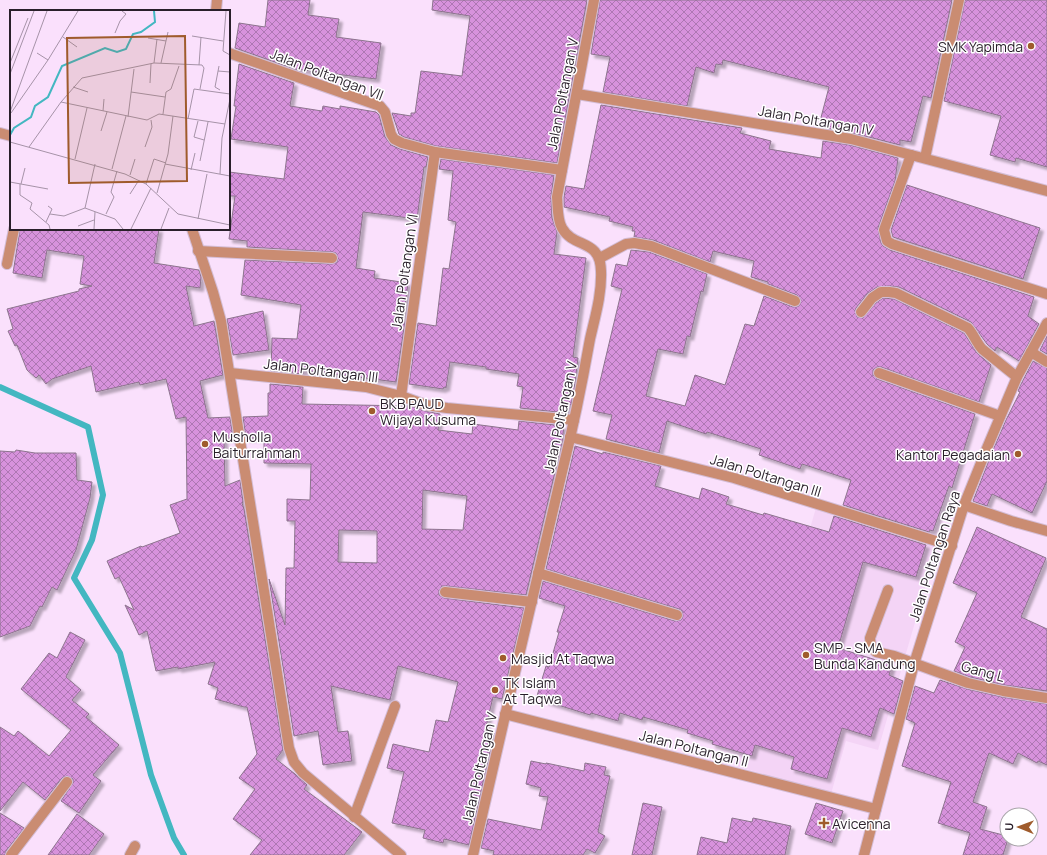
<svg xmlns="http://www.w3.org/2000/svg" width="1047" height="855" viewBox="0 0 1047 855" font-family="Manrope,sans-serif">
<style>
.built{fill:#f4d4f6}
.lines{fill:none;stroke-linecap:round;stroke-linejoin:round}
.stream{stroke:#43b7c1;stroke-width:6}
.building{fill:url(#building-cross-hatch);stroke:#8c748d;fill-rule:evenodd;filter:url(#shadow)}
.minor-casing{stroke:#d4bdd6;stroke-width:12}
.minor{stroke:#ca8c72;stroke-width:10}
.poi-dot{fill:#9f5b2c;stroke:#fff;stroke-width:1.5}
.labels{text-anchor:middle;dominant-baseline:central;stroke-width:3;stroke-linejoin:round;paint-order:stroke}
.poi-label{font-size:14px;fill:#291f2a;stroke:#fff;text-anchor:start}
.street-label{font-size:14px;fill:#291f2a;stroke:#fff}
.inset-river{fill:none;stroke:#43b7c1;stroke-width:2}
.inset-road{fill:none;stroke:#a693a8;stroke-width:1}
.view{fill:#9f5b2c;fill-opacity:0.15;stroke:#9f5b2c;stroke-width:2}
.inset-edge{fill:none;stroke:#291f2a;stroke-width:2}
</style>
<defs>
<pattern id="building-cross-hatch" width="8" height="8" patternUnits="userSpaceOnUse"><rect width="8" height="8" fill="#d792dc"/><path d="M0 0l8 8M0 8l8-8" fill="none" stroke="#ae77b3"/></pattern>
<filter id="shadow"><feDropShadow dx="3.5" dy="3.5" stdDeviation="1" flood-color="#0004"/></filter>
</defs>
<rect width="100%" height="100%" fill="#fae0fc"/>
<polygon class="built" points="818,501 940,536 878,750 846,741 831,794 736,766 752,712 785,614"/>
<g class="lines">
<polyline class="stream" points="0,387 88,427 103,495 92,540 74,578 120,653 151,775 174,838 184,855"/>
</g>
<g class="building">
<polygon points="268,0 310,0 308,15 339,19 336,37 381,43 376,79 295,69 235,48 239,23 265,27"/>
<polygon points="433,0 587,0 557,163 436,146 404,137 399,134 392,113 411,116 411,113 415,113 421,71 462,76 470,16 432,10"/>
<polygon points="600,0 952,0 931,98 923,96 911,142 900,140 900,145 853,133 825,128 826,126 819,125 829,87 723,60 722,65 716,64 714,73 696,67 687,106 603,92 610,57 591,54"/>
<polygon points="965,0 1047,0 1047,167 1016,158 1015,162 990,155 1001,116 944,101"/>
<polygon points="239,64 294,83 290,106 322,111 323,106 340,109 340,106 376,112 379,115 385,137 391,145 400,149 428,157 426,167 424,167 417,219 363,212 356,268 375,271 374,278 408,283 403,321 405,321 396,382 303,370 303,374 271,371 272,338 297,339 301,305 241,295 245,260 332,264 337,262 338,258 336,253 332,252 247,247 247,241 229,239 235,196 229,196 229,172 284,179 288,147 231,139 236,106 234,106"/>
<polygon points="601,105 742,128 740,133 771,141 769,149 821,158 823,141 850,145 898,158 895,181 878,228 881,243 883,246 890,250 1034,297 1028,316 1039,324 1019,361 997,347 995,351 987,344 971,322 899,287 889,286 877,287 867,294 856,308 855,311 857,317 863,318 876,303 883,298 894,299 964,333 977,353 991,365 979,402 881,367 877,367 873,370 873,375 877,379 975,414 952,488 949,486 933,531 930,530 929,532 843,505 851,480 802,464 800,469 759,455 761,449 707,432 706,434 667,421 659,453 606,439 612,415 593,411 622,289 611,286 616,264 627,266 631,250 649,252 707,274 703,292 701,291 690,337 687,336 683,354 658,349 646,396 685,406 695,375 725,385 745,324 754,326 764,296 793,307 799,306 801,300 797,295 768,284 768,282 751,277 754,261 713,251 710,262 653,240 634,237 635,231 632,231 633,227 609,221 610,217 564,207 564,197 566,186 584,189"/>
<polygon points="441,159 554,175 551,197 552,218 557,232 554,254 586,258 573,357 578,358 574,390 571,405 567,404 566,413 520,408 523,387 517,386 519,374 486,369 486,367 450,362 446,388 444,387 443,389 409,384 418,323 436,326 443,268 449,269 456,222 448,220 453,171 439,169"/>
<polygon points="907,185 1040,228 1023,279 893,237 891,230"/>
<polygon points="20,229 159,229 154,263 199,270 201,277 200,288 186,286 194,326 214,321 223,375 200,381 208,418 230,417 233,438 224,438 225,486 240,480 243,502 242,503 244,509 283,750 276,759 295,774 307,785 304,789 362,832 344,855 250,855 262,840 233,819 255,789 239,778 257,754 247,707 244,707 215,699 218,688 208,684 215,662 178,669 178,667 156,671 147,631 139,635 125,605 134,610 119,577 115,579 107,561 141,546 142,547 180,533 170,505 187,499 186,417 176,419 166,379 140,385 139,382 96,392 91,366 52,379 46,384 39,375 36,378 27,370 17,345 15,346 8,331 13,329 7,309 79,291 79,289 92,286 80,284 84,256 47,250 42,278 13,273"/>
<polygon points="263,311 269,350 233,355 227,319"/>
<polygon points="1047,336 1047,354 1040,350"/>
<polygon points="1033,361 1047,368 1047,481 1032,513 992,494 987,506 975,502 973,501 993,450 1006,420 1020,392 1018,391 1020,386"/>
<path d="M270 384 303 387 302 404 410 406 425 411 440 414 438 430 472 434 473 424 518 430 519 421 564 426 562 442 526 595 446 586H442L439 591V595L444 598 524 608 502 699 493 697 485 731 494 733 469 845 444 839 443 843 423 838 425 830 392 823 404 772 387 768 393 744 429 752 436 720 448 722 458 682 398 666 390 700 331 686 338 732 348 731 352 761 323 765 318 731 294 736 269 579 285 625 286 568H294L295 521H287V499L310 500 311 464 264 463V438H246L243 417 268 416V393H270ZM423 490 467 496 463 530 422 529ZM339 530 377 531V563L338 562Z"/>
<polygon points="575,446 603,454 603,452 661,466 655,486 699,499 702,488 729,497 726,504 763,515 764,513 829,532 834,516 926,545 916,577 863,562 838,648 892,665 889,675 903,681 894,714 880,708 871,737 842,728 827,779 791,769 794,757 755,745 752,756 712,744 713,741 687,733 688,730 643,717 642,720 620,713 618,721 591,713 590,715 545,701 546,698 537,696 546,666 549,667 559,632 557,632 565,606 539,598 543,581 675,621 681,620 683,616 682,611 679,609 546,569"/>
<polygon points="16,450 35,453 76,453 77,480 92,482 90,498 76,550 57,590 52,587 42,607 40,606 30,626 0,637 0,451 15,452"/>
<polygon points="977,527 1046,558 1021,617 1047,629 1047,691 1004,685 970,677 954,671 965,647 955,642 977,593 953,583"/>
<polygon points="70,632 85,640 66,677 81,690 72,700 89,714 86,717 119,745 93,775 101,781 79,813 61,801 73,783 73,779 67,776 62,778 45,800 23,782 0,811 0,727 14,736 18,731 49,756 71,730 21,689 49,653 57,658"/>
<polygon points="940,680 967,689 1002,697 1047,704 1047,765 1038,761 1037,763 1018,753 1013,764 989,753 973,802 987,807 980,829 1007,836 1008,839 1003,855 963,855 970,833 938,823 951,782 902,766 915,723 906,719 915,686 934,693"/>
<polygon points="531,761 546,764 546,763 584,771 585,763 606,767 604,775 610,776 598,832 605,836 595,853 587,849 583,855 493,855 494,851 481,848 488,819 541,830 548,797 539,796 541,788 526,784"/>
<polygon points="643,803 662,807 652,855 632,855"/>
<polygon points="816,803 843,811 832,843 805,834"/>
<polygon points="0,813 24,828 6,851 5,855 0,855"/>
<polygon points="77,814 104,834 89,855 48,855"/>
<polygon points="732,818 752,822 753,818 791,826 785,855 697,855 701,837 727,843"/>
</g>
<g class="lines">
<defs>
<g id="minor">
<polyline points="216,11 217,0"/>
<polyline points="229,53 380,106 385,112 391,134 394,139 402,143 435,152 562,170"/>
<polyline points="577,94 851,139 1047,191"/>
<polyline points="0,133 11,136"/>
<polyline points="911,155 884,230 887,241 892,244 1047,294"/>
<polyline points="925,158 959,0"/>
<polyline points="192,229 213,292 221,321 289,748 294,762 303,773 401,855"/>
<polyline points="198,251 332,258"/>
<polyline points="600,258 626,244 634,243 651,246 795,301"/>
<polyline points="7,264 14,229"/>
<path d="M861 312 872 298 881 292H889L896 293 968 328C974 335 976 342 982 349L1017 377"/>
<polyline points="1031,352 1047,362"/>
<polyline points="230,373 366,387 401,396 426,405 447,408 574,420"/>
<polyline points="879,373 1000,416"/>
<polyline points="401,396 435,152"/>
<polyline points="570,437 734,478 952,546"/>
<polyline points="964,505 1011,521 1047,531"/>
<polyline points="538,573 677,615"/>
<polyline points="888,590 870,638 871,647 876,652 894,656 968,683 1003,691 1047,698"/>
<polyline points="445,592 532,602"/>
<polyline points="505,714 876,809"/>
<polyline points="354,817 395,706"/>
<polyline points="11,855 67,782"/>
<polyline points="130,855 135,846"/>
<path d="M473 855C502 727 532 600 562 472 573 428 582 384 590 339 595 317 602 294 601 271 600 238 574 249 562 228 557 219 558 207 557 197L594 0"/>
<polyline points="864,855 914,664 964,505 987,448 1017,377 1047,323"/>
</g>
</defs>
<use href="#minor" class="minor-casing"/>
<use href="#minor" class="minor"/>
</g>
<g class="poi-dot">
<circle cx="1031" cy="46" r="4"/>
<circle cx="372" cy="411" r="4"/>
<circle cx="205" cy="444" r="4"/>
<circle cx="1018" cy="454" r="4"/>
<circle cx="806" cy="655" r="4"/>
<circle cx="503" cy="658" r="4"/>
<circle cx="495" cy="690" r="4"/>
<path d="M822 817h4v4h4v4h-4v4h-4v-4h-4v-4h4z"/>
</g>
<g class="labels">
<g class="poi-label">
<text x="1023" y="46" text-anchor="end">SMK Yapimda</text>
<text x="380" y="403">BKB PAUD<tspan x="380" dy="16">Wijaya Kusuma</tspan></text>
<text x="213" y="436">Musholla<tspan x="213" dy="16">Baiturrahman</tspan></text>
<text x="1010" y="454" text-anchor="end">Kantor Pegadaian</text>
<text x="814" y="647">SMP - SMA<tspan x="814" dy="16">Bunda Kandung</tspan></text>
<text x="511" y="658">Masjid At Taqwa</text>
<text x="503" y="682">TK Islam<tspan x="503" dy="16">At Taqwa</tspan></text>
<text x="832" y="823">Avicenna</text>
</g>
<g class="street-label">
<text transform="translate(327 74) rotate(21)">Jalan Poltangan VII</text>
<text transform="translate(562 94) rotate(-79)">Jalan Poltangan V</text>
<text transform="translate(816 120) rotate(10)">Jalan Poltangan IV</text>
<text transform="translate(404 272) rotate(-82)">Jalan Poltangan VI</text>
<text transform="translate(321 370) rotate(7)">Jalan Poltangan III</text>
<text transform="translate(560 417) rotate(-78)">Jalan Poltangan V</text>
<text transform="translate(766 475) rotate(17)">Jalan Poltangan III</text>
<text transform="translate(934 556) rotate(-72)">Jalan Poltangan Raya</text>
<text transform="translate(983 671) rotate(15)">Gang L</text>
<text transform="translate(694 748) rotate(14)">Jalan Poltangan II</text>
<text transform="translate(479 768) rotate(-77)">Jalan Poltangan V</text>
</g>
</g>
<g transform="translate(10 10)">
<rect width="220" height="220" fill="#fae0fc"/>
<path class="inset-river" d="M0 125 4 118 21 107 25 96 38 87 52 56 95 38 107 42 116 39 123 24 131 22 145 12 144 1"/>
<path class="inset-road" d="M216 1 213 41 220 45M105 23 110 11 116 4 112 1M182 26 213 31M53 27 67 37M138 28 156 31M27 43 38 50M0 53 18 8M144 53 147 29M151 53 158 22M189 55 191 27M209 56 205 77 210 80M208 61 220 62M0 64 24 1M140 73 141 54M63 77 78 82M121 82 155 87M51 92 137 110 149 104 215 114M93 101 94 89M0 102 37 1M1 103 38 50 68 1M153 104 156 82 161 79 169 56M118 107 124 59M178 109 184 79 220 84M188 111 184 127 194 130M91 121 97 102M0 132 115 164 136 174 168 204 220 215M19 137 51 92 72 68 144 53 192 55 194 58 190 79M135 137 142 117 141 110M65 149 77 98M190 151 198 112M155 154 220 166M102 159 116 106M181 160 185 143M210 164 212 128 220 89M120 165 125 149M0 172 38 179M10 174V185L22 193 20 199 39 215 40 219M11 174 15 158M136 174 144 149 156 153M147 183 158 144 163 106M120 184 129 170M75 198 105 209 113 219M40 204 54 206 75 198 85 154M96 204 104 187 101 182 107 161M188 209 197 164M36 212 42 199 38 196M68 216 84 210M84 219 85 202M121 219 141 178M151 219 159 198"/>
<path class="view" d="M175 26 177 171 59 173 57 28Z"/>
<rect width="220" height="220" class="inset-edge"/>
</g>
<g transform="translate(1019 827) rotate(271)"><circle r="19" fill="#ffffff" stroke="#a9a5aa"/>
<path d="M0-3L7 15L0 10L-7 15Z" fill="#9f5b2c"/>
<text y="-6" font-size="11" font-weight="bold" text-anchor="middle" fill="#291f2a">U</text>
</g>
</svg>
